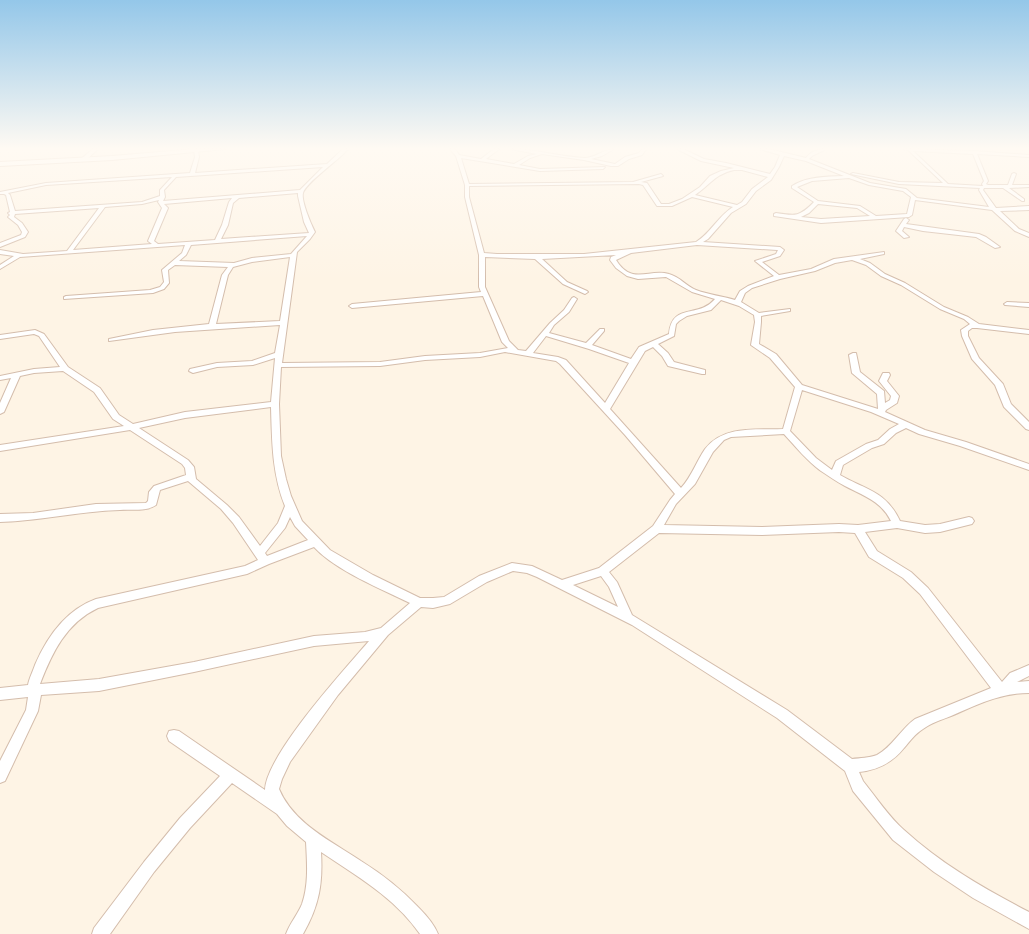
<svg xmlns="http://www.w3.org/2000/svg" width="1029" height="934" viewBox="0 0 1029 934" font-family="'Roboto Condensed',sans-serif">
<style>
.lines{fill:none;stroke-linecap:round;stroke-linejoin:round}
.street-casing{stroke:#d4bdac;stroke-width:2}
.secondary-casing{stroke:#d7bda9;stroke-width:2}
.street{fill:#fff;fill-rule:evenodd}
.secondary{fill:#fff;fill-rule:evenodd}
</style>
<rect width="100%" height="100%" fill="#fef4e5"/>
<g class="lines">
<defs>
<g id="street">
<polygon points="93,149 98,149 85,161 81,161 81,159"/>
<path d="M343 149H348C338 161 306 182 303 193 301 201 311 224 315 232L310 239 297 252 282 363 380 362 425 356 480 353 508 348 502 342 483 296 352 308 349 306 352 304 481 292 479 287V255L465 197V185L456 156 450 149H455L459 155 481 159 494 149H499L486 159 514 164 528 156 537 154 511 149C536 149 560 157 585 158 595 158 604 149 614 149L602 156 591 159 615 164 625 157 639 153 642 149H646L642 155 629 159 618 166H611L584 160 542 154 530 158 519 165 540 169 605 167 603 169 540 171 461 158 469 184 633 182 661 174 663 176 641 182 647 183 661 204H669L682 199 700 187 710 176 721 171 734 168 701 161 677 149H683L704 159 726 163 770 174 775 167 780 155 760 149H769L806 158C810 152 818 149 826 149L812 156 809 159 870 183 906 189 917 198 989 207 979 190 980 188 899 184 851 174 853 173 899 182 943 183 908 150 904 149 974 151 1029 155V157L977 154 988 181 986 184 988 185H1008L1012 174 1014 173 1016 174 1012 185H1029V187L1009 188 1024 199V201H1022L1003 188H984L983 190 996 208 1029 206V210L1000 211 1019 229 1029 233V237L1015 231 992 210 915 200 912 215 909 217 821 223 774 216V214L776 213C796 216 799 217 814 202L792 188V186C808 176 826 177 844 176L806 161 784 156 779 167 771 180 756 191 746 204 731 213 708 239 703 242 780 247 784 250 780 256 762 262 779 275 811 269 834 259 884 252V254L860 259 870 263 885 274 905 283 944 307 968 317 979 324 1029 330V334L977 328H972L968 331V336L979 358 1003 384 1011 404 1029 422V430L1026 429 1004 407 995 385 972 359 962 336 961 330 970 324 964 319 940 309 901 285 881 276 866 265 852 260 835 263 815 271 780 279 752 288 745 293 741 302 759 313 790 309V311L761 316V322L759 344 776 354 802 385 878 409 877 394 852 373 849 355 853 353H856L860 372 884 391 885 403 890 400 891 396 879 381 883 373H889L890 375 887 381 899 396 897 403 886 410 885 412 925 430 966 442 1029 464V470L960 446 919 434 906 428 896 433 884 444 872 448 843 465 840 475C866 490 886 491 900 521L925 525 940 524 969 517 972 518 974 521 972 524 940 532 925 533 897 528 865 532 877 551 911 572 928 588 1002 682 1010 673 1029 665V676L1017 682 1029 681V693C1000 693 977 705 951 716 941 720 931 723 923 729 915 734 910 741 904 748 892 763 878 770 859 772L863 781C875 796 890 818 904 830 941 864 985 889 1029 912V929L973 898 934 872 893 840 853 791 845 771 777 718 632 625 537 577 527 573 513 571 487 582 450 604 433 608 421 607 388 635 338 695 290 762 282 779 279 789C293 823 331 841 361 861 382 874 401 889 418 907 426 915 434 924 438 934H420C395 898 357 876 321 852 323 884 319 906 303 934H286C290 923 298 914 302 904 309 884 307 862 306 842L287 826 277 814 232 783 190 828 154 872 110 934H92L94 928 144 862 180 818 220 776 169 741 167 736 169 731 174 730 179 731 265 790C266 755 345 669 369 641L314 646 194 672 99 691 41 695 38 711 5 781 0 783V761L26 710 28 697 0 700V688L28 685C29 679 33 671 35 665 47 637 66 610 96 599L245 566 258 560 233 523 221 509 188 481 160 490 156 505C146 512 132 509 120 510 80 511 40 521 0 522V514L33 513 96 504 146 503 148 501 149 492 154 486 186 475 185 468 182 464 130 430 0 451V445L124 426 113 419 94 392 63 371 34 373 20 376 4 412 0 414V403L11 378 0 380V376L34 369 60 367 39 336 34 334 0 339V335L35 330 44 334 68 367 100 388 119 415 133 424 185 412 271 402 275 358 253 365 217 367 193 373 189 371 190 369 217 363 252 361 275 353 280 325 175 332 109 341V339L153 330 209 324 222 275 228 267 175 265 168 270 169 283 164 289 153 293 64 299V297L66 296 150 290 160 287 164 282 162 270 182 253 185 245 20 257 0 269V265L14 256 0 254V250L23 254 67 251 99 208 15 214 14 217 22 223 28 232 25 237 0 247V243L21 235 22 232 18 225 8 217 10 215 8 213 10 212 6 195 4 194H0V192L46 183 190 173 195 157 194 151 196 150 198 151 199 157 195 173 327 164ZM913 151 973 154 984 181 982 184 983 186 948 184ZM323 167 300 190 163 201 165 197 164 190 176 177ZM734 170H742L768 177 752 189 742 202 737 205 695 195C710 185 715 174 734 170ZM172 177 160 190V196L142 202 15 211 10 195 8 193 46 185ZM849 178 869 185 903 191 911 197 907 214 876 216 860 206 818 201 797 187 812 181ZM639 184 643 185 657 206H672L692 197 733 207C718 216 711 233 696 242L584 254H497L484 253 469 197V186ZM298 193V196L304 222 309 233 221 239 228 225 233 203 239 198ZM232 198 229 202 222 225 215 240 158 244 154 241 168 208 164 204ZM159 200 158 202 162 208 148 241 152 244 73 250 105 207 142 204ZM818 204 857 208 870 216 821 219 801 217 809 213ZM307 236 291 254 252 258 234 263 179 261 186 255 191 245ZM697 245 777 250H778L776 254 755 261 774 276 748 286 740 291 735 300C723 296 709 295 696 290 686 286 680 277 669 274 649 268 632 286 616 260L631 253ZM616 255 611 257 610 260 616 268 627 276 638 279 666 277 692 292 715 299C698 319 672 302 669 334L639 347 631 359 592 345 604 331V329H600L586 343 549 333 554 325 569 312 577 299 574 297 572 298 564 310 550 323 526 351 518 350 509 341 485 287V257L535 259 563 284 585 294 588 292 587 291 567 282 542 259ZM290 257 280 321 216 324 228 275 233 267 252 262ZM721 300 739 306 754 315 755 322 751 345 770 358 795 387 783 429C756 430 723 425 705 449 696 462 692 476 681 488L610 409 645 351 653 347 662 356 668 366 702 374H705V370L674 362 668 353 658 344 674 336 676 324 679 321 687 316 711 310ZM546 336 589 349 629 363 605 403 566 360 558 357 533 353ZM505 352 556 361 560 364 625 435 675 494 670 500 653 526 599 568 562 580 532 566 512 563 479 576 444 597 433 598H420L373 575 330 550 302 521 291 496 286 479 281 456 279 404 281 367 380 366 425 360 480 357ZM802 390 871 412 899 424 890 429 878 440 866 444 836 461 832 470 816 458 790 431ZM271 407C272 441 272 474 285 506L278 523 260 546 239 517 227 505 196 479 194 467 188 460 139 428 185 418ZM784 434C796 447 807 461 821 471 829 476 837 482 845 486 864 496 881 501 891 521L858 525 839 524 762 527 664 525 676 504 695 484 713 452 724 440 731 437ZM290 517 295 526 308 540 267 556 265 553 285 528ZM839 532 855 533 869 557 903 578 920 594 991 688 915 719C901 729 892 747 877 755 869 758 860 758 852 759L787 710 632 615 617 582 609 572 659 533 762 535ZM314 547C335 570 381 589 410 603L381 628 365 632 314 636 194 662 99 679 40 684C52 653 66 623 98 608L247 574 269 564ZM601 576 609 587 618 607 573 585Z"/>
<polygon points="906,218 909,220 906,224 979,234 986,237 1000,247 995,248 976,237 923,231 904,227 902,231 909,237 904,238 896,231 904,219"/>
<polygon points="1007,302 1029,303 1029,307 1005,305 1004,304"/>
</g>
<polygon id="secondary" points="195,149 225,149 112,160 0,166 0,162 112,156"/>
</defs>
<use href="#street" class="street-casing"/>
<use href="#secondary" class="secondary-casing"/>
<use href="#street" class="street"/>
<use href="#secondary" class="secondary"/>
</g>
<linearGradient id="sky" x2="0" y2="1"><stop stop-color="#94c7e9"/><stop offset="0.53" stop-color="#fffaf3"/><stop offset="1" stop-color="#fffaf3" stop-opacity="0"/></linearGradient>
<rect width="1029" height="280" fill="url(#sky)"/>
</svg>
